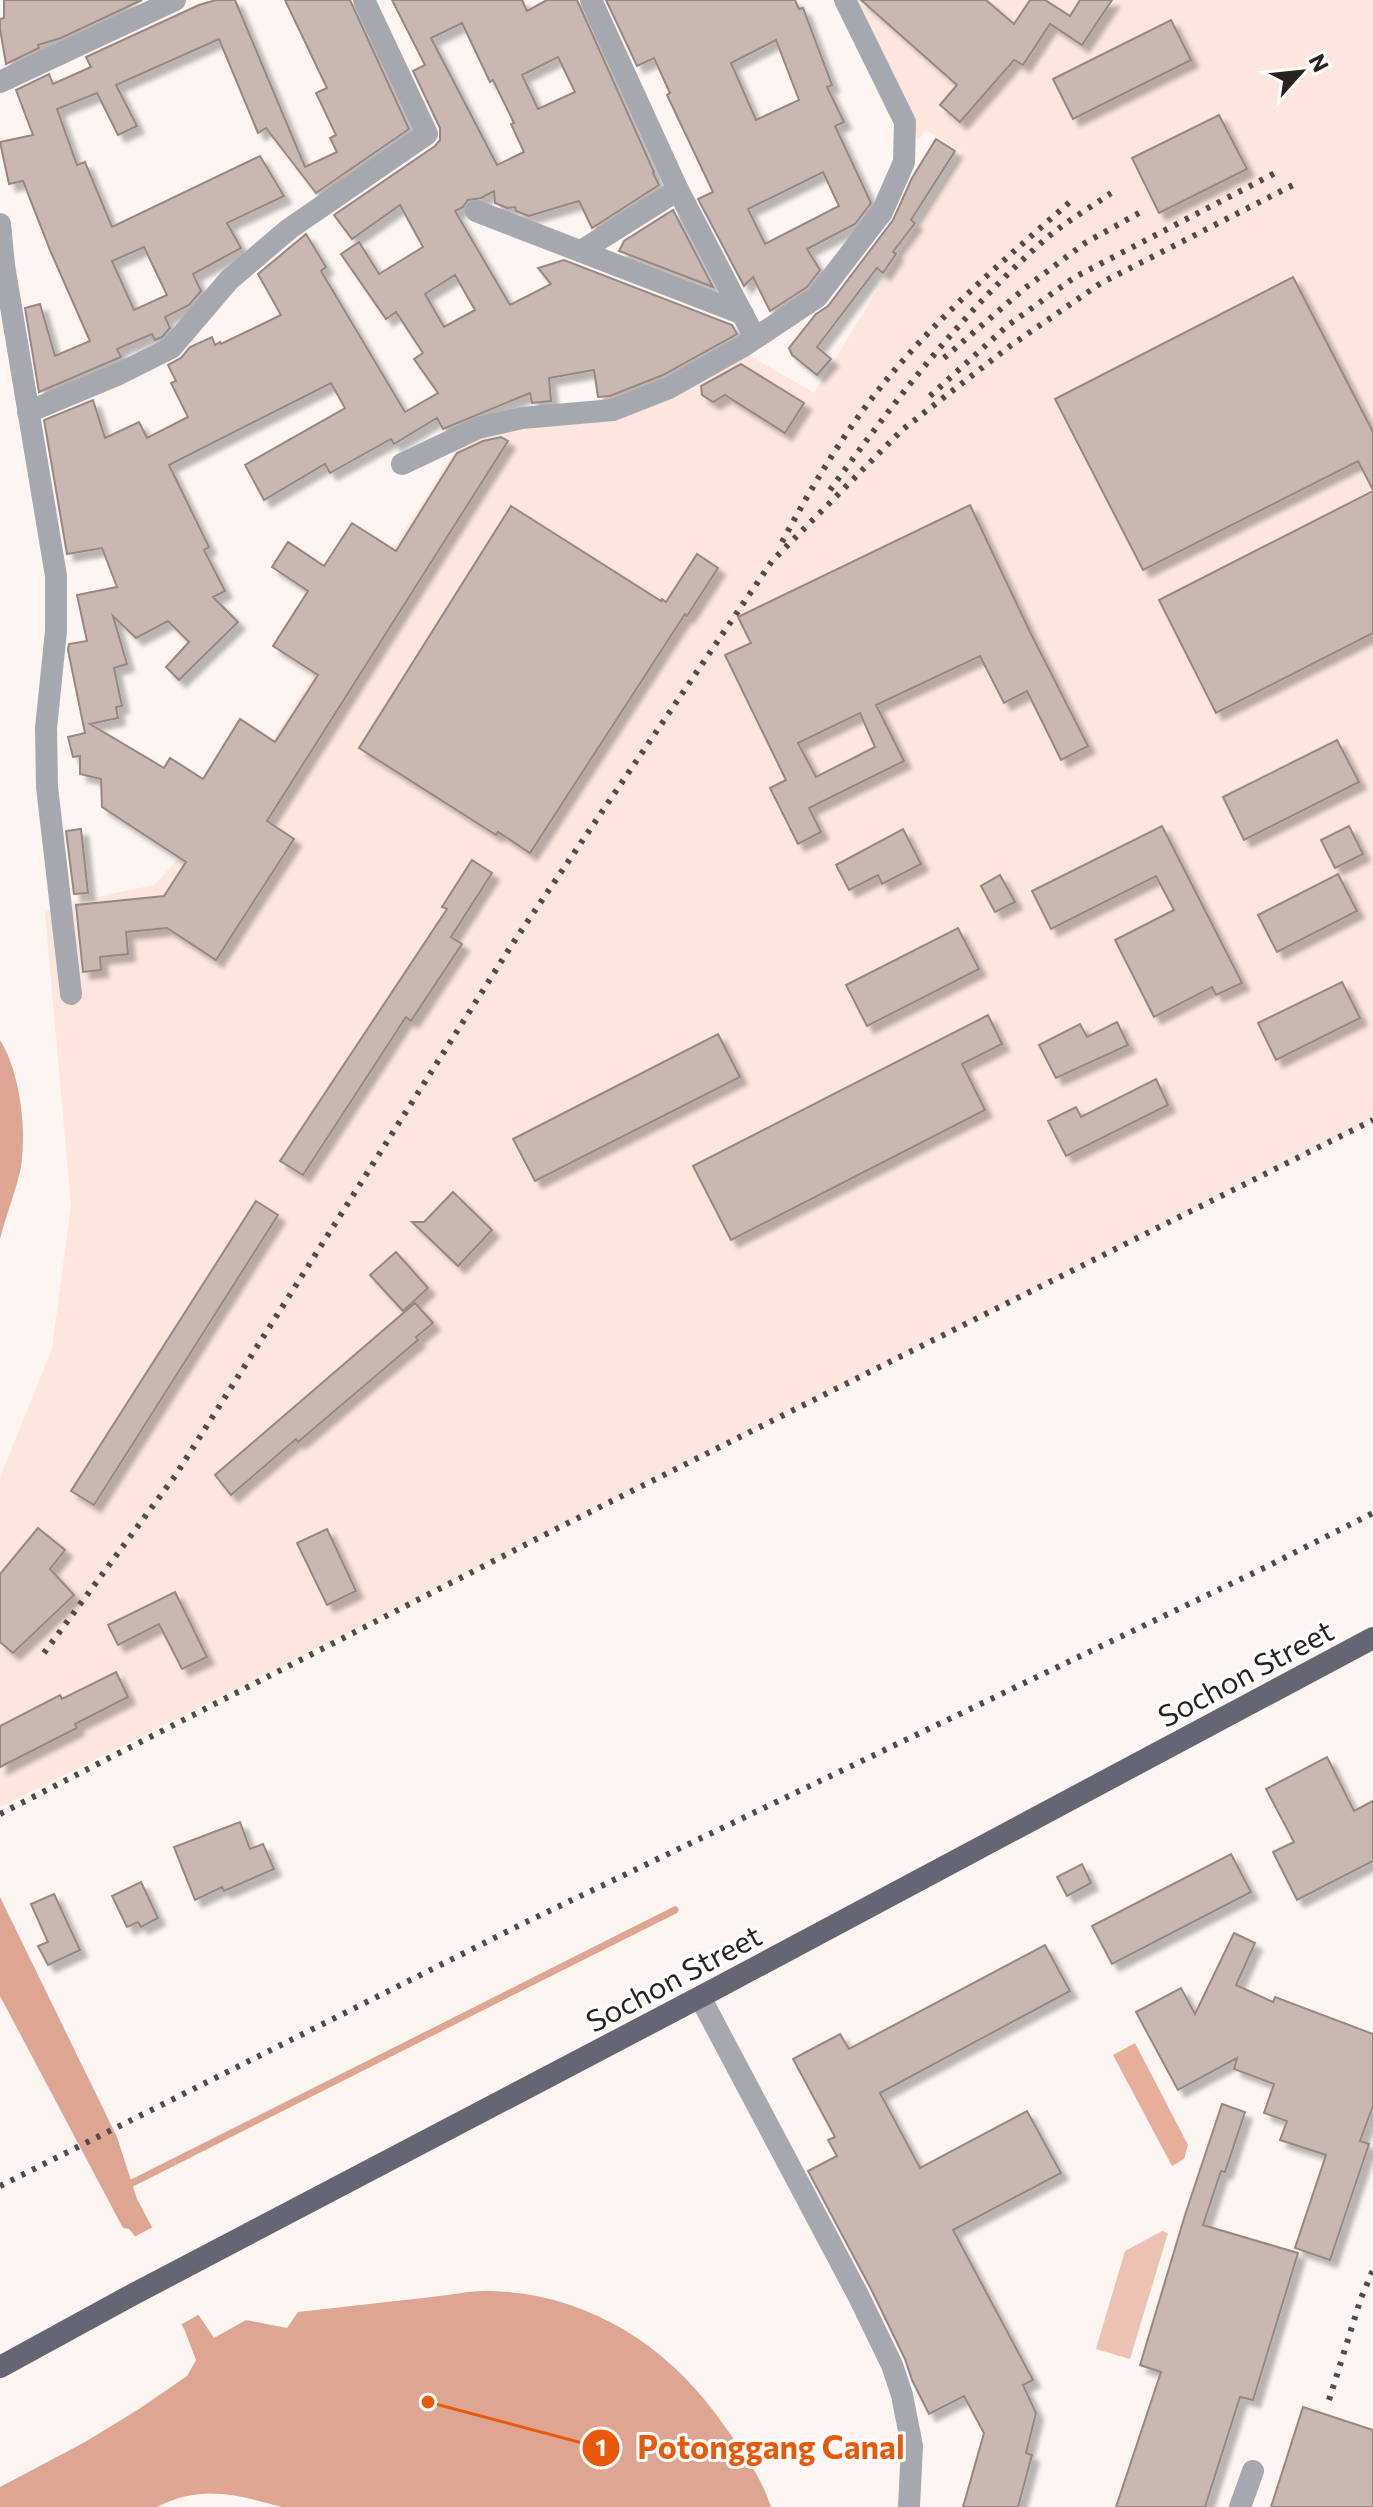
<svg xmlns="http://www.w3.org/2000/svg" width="1373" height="2507" viewBox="0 0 1373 2507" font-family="Commissioner,sans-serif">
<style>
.built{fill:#fce6de}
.green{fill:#ecc2b3}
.forest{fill:#e7af9a}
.water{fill:#dea692}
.pier{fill:#fcf5f2}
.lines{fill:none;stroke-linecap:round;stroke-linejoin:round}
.stream{stroke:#dea692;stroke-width:7}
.building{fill:#c9b7b1;stroke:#988781;stroke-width:2;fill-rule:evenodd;filter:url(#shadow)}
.minor{stroke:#a6a8af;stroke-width:22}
.primary{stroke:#646773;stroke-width:22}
.rail{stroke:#514b48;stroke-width:6;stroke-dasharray:4 8;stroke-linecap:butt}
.labels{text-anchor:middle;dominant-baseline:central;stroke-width:6;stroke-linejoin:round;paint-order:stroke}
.street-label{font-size:30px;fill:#292320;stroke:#fff}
.leader{fill:none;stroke:#e8590c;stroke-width:3}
.callout-dot{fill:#e8590c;stroke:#fff;stroke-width:3}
.mark-label{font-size:24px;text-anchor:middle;font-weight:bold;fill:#fff}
.callout-label{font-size:32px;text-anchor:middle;font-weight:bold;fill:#e8590c;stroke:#fff;stroke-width:6;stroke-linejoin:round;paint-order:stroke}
</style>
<defs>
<filter id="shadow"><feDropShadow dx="7" dy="7" stdDeviation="2" flood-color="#0004"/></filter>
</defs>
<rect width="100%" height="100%" fill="#fcf5f2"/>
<polygon class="built" points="853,0 1373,0 1373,1120 0,1807 0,1477 52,1349 71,1205 45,912 68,903 154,885 239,793 456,449 499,428 635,412 744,352 814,393 962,152 925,130 918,140"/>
<polygon class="green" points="1162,2231 1168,2233 1130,2359 1096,2349 1125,2251"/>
<polygon class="forest" points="1135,2043 1188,2145 1184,2159 1172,2166 1113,2055"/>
<g class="water">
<path d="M0 1040C20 1072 27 1129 21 1167 16 1191 6 1215 0 1239Z"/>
<path d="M0 1897 117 2137 137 2199 198 2314 214 2338 246 2320 287 2328 298 2312C343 2307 387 2302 432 2297 452 2295 473 2290 493 2291 583 2294 662 2341 715 2413 738 2445 758 2469 771 2507H282C237 2495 202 2484 157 2507H0V2487L85 2442 139 2409 187 2376 196 2360 185 2331 134 2235 129 2229 123 2228 0 1996Z"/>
</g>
<polygon class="pier" points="155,2226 202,2313 178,2326 132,2238"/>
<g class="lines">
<polyline class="stream" points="126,2186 675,1910"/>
</g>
<g class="building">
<polygon points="4,0 142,0 61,38 38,45 39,48 6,64 0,29 0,19 4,18"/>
<path d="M216 0H235L305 167 337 152 330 138 336 135 316 93 327 88 285 0H350L409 129 316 193 266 128 258 133 219 39 116 85 137 126 118 135 97 93 57 109 77 165 85 162 112 227 260 156 284 196 227 223 241 248 193 274 201 291 189 305 165 317 170 328 162 337 155 340 152 334 117 349 121 357 39 392 25 308 40 304 55 356 90 341 50 250 23 181 9 184 0 142 33 135 16 90 49 74 53 84 91 67 86 57 199 5ZM144 247 167 295 134 310 112 261Z"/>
<path d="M392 0H522L527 11 547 0H577L654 172 653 173 659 185 592 228 579 201 529 216 516 211 515 207 507 208 495 203 494 191 481 198 468 200 463 207 455 211 510 305 551 284 538 268 564 260 732 325 737 334 663 375 610 396 598 397 594 370 549 378 551 401 532 403 530 393 443 429 437 418 394 444 391 439 330 473 325 464 264 500 245 465 345 408 331 383 169 465 209 547 204 550 225 591 213 597 238 622 179 680 166 667 189 642 168 621 136 638 113 616 127 664 114 668 122 706 116 707 118 718 90 724 164 768 170 758 203 779 240 719 275 742 318 675 273 646 308 591 272 567 288 542 324 566 352 523 396 551 457 453 483 441 501 437 508 441 267 821 294 839 216 960 167 928 126 932 128 954 100 957 101 970 83 972 76 905 164 896 186 862 102 807 101 779 80 774V756L73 757 68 737 85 733 68 650 69 644 87 641 77 595 117 587 102 548 67 554 44 420 93 400 105 438 139 422 147 438 188 417 171 383 176 381 168 365 181 358 190 347 212 337 215 345 220 342 221 344 281 315 258 274 306 234 326 267 321 271 405 412 438 393 414 359 423 353 396 312 386 319 341 254 359 242 379 274 423 247 400 205 352 239 334 215 435 146 440 140V128L413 71 425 65ZM462 23 490 82 493 80 514 123 511 124 524 152 497 165 431 38ZM558 57 575 92 538 109 522 75ZM455 275 475 310 444 327 425 294Z"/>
<path d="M606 0H795L799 9 803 8 832 85 827 87 844 122 835 126 871 203 855 224 807 249 820 270 807 287 770 311 753 277 744 286 698 199 713 192 667 95 670 93 654 58 637 66ZM776 40 799 100 756 120 731 63ZM823 172 839 206 765 244 748 209Z"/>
<polygon points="861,0 986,0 1014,24 1030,0 1045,0 1070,16 1080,0 1112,0 1082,45 1050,24 1023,65 1014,60 960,122 940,105 957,85"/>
<polygon points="1171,20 1191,60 1073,119 1053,79"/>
<polygon points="1219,115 1247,169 1159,213 1132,158"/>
<polygon points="936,139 955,151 911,220 915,223 893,252 896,254 883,273 877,268 817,347 831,359 817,375 792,355 789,348 816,314 828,306 893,220 912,178"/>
<polygon points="673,210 713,287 619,251 624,241"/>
<polygon points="1293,277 1373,432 1373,490 1358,461 1143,570 1055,399"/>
<polygon points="741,364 804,403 785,433 725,395 713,402 702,395 701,386"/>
<polygon points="1373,491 1373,633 1216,713 1159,600"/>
<path d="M970 505 1030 632 1088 746 1061 760 1027 691 1004 703 980 656 876 705 904 761 809 808 821 832 798 844 770 788 786 780 725 655 751 643 738 617ZM860 713 875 747 816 777 798 743Z"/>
<polygon points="511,506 661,601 662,599 666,602 697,554 718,568 687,616 685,614 530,853 498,832 496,835 359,748"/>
<polygon points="1337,740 1359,782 1244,840 1223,797"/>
<polygon points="1162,826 1242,983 1216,995 1212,987 1154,1017 1115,940 1174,910 1156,876 1051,929 1032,891"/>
<polygon points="1349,826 1363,854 1335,868 1321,840"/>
<polygon points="81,829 88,893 74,894 66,831"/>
<polygon points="903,829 921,864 882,884 878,875 849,890 836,865"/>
<polygon points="472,860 492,873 451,937 462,944 411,1021 406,1017 303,1175 280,1161 447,909 442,907"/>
<polygon points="1338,874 1357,911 1277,952 1258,915"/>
<polygon points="1000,875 1015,902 995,912 981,886"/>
<polygon points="958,928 979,969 867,1026 846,985"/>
<polygon points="1342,982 1360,1018 1276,1060 1258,1023"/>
<polygon points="988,1015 1002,1044 962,1064 985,1110 731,1240 693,1166"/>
<polygon points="1117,1022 1128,1045 1056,1078 1039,1045 1080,1024 1087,1037"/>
<polygon points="718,1034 740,1077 535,1181 513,1139"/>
<polygon points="1156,1079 1168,1105 1066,1156 1048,1121 1076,1107 1081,1117"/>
<polygon points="453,1192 492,1230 458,1266 412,1222 424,1222"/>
<polygon points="256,1201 278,1215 94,1505 71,1491"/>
<polygon points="396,1252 428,1288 403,1311 370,1275"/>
<polygon points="415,1303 433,1323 416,1337 418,1340 298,1442 296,1439 231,1495 215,1475"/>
<polygon points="38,1528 65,1550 50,1569 74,1595 13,1653 0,1642 0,1574"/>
<polygon points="327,1529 356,1591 327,1605 297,1543"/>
<polygon points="175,1592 207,1657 182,1669 159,1624 118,1645 108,1625"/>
<polygon points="116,1672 128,1697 75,1724 77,1728 0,1767 0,1726 60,1695 62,1699"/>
<polygon points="1327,1757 1354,1811 1373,1801 1373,1861 1297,1900 1273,1852 1294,1842 1266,1789"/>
<polygon points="240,1822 250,1849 263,1844 274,1869 224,1891 222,1887 195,1900 174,1847"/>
<polygon points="1231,1854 1251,1892 1112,1964 1092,1926"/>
<polygon points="1082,1864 1091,1883 1067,1896 1057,1877"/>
<polygon points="141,1882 158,1918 141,1927 138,1922 127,1927 112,1896"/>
<polygon points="54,1894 80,1950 48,1965 38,1946 48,1942 31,1904"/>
<polygon points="1234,1933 1255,1943 1236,1985 1273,2002 1275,1997 1373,2034 1373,2106 1360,2141 1369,2144 1330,2260 1295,2248 1326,2155 1280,2140 1287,2121 1264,2113 1274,2084 1234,2069 1237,2058 1178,2090 1136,2012 1181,1988 1195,2014"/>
<polygon points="1045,1945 1070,1991 880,2093 920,2168 1027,2111 1061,2173 953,2230 1033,2380 1023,2385 1036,2413 1026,2453 1032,2455 1018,2507 963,2507 984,2433 964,2396 929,2414 912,2380 905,2359 871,2289 808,2171 837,2156 828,2140 835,2137 793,2059 840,2034 849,2049"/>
<polygon points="1222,2104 1245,2112 1225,2172 1221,2171 1203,2225 1298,2253 1253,2400 1240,2397 1205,2507 1116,2507 1161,2372 1140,2365 1185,2215"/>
<polygon points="1303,2407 1373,2430 1373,2507 1271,2507"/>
</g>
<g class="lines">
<g class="minor">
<polyline points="591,0 678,190 755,338"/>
<polyline points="0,82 175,0"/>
<polyline points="476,211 743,314"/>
<polyline points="0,224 4,265 56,576 56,631 46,728 47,787 71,994"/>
<polyline points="581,251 678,190"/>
<polyline points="28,412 119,374 171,348 229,280 289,229 427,134 364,0"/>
<polyline points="402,464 478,428 522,418 613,410 669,388 742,347 817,297 882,212 904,162 905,122 845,0"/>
<polyline points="700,1997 858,2295 892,2365 902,2395 912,2446 909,2507"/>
<polyline points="1240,2507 1253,2471"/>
</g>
<polyline class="primary" points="0,2367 130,2296 700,1997 1373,1638"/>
<g class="rail">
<polyline points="944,358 1025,288 1085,243 1139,213"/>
<polyline points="930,396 1007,326 1075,277 1277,172"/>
<path d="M830 490C894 402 960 315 1041 243 1062 224 1088 209 1111 193"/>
<path d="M782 542C810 490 840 439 876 393 933 320 1003 261 1072 200"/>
<polyline points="44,1653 175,1476 513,943 772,561 902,430 1010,346 1101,283 1293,185"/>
<polyline points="0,1814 554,1530 1373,1120"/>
<polyline points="0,2186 520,1925 1266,1567 1373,1513"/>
<polyline points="1329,2400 1361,2298 1373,2270"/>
</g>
</g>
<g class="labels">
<g class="street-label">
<text transform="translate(1245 1672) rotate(-28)">Sochon Street</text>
<text transform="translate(673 1977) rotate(-28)">Sochon Street</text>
</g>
</g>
<path class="leader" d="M428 2402L601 2448"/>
<g class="callout-dot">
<circle cx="428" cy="2402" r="8"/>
<circle cx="601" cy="2448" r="20"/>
</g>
<g class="mark-label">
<text x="601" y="2456">1</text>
</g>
<g class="callout-label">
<text x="771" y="2459">Potonggang Canal</text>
</g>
<g transform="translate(1301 72) rotate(63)" stroke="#ffffff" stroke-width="6" paint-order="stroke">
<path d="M0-6L14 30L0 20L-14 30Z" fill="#292320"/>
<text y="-12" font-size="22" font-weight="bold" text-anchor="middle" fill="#292320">N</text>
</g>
</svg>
